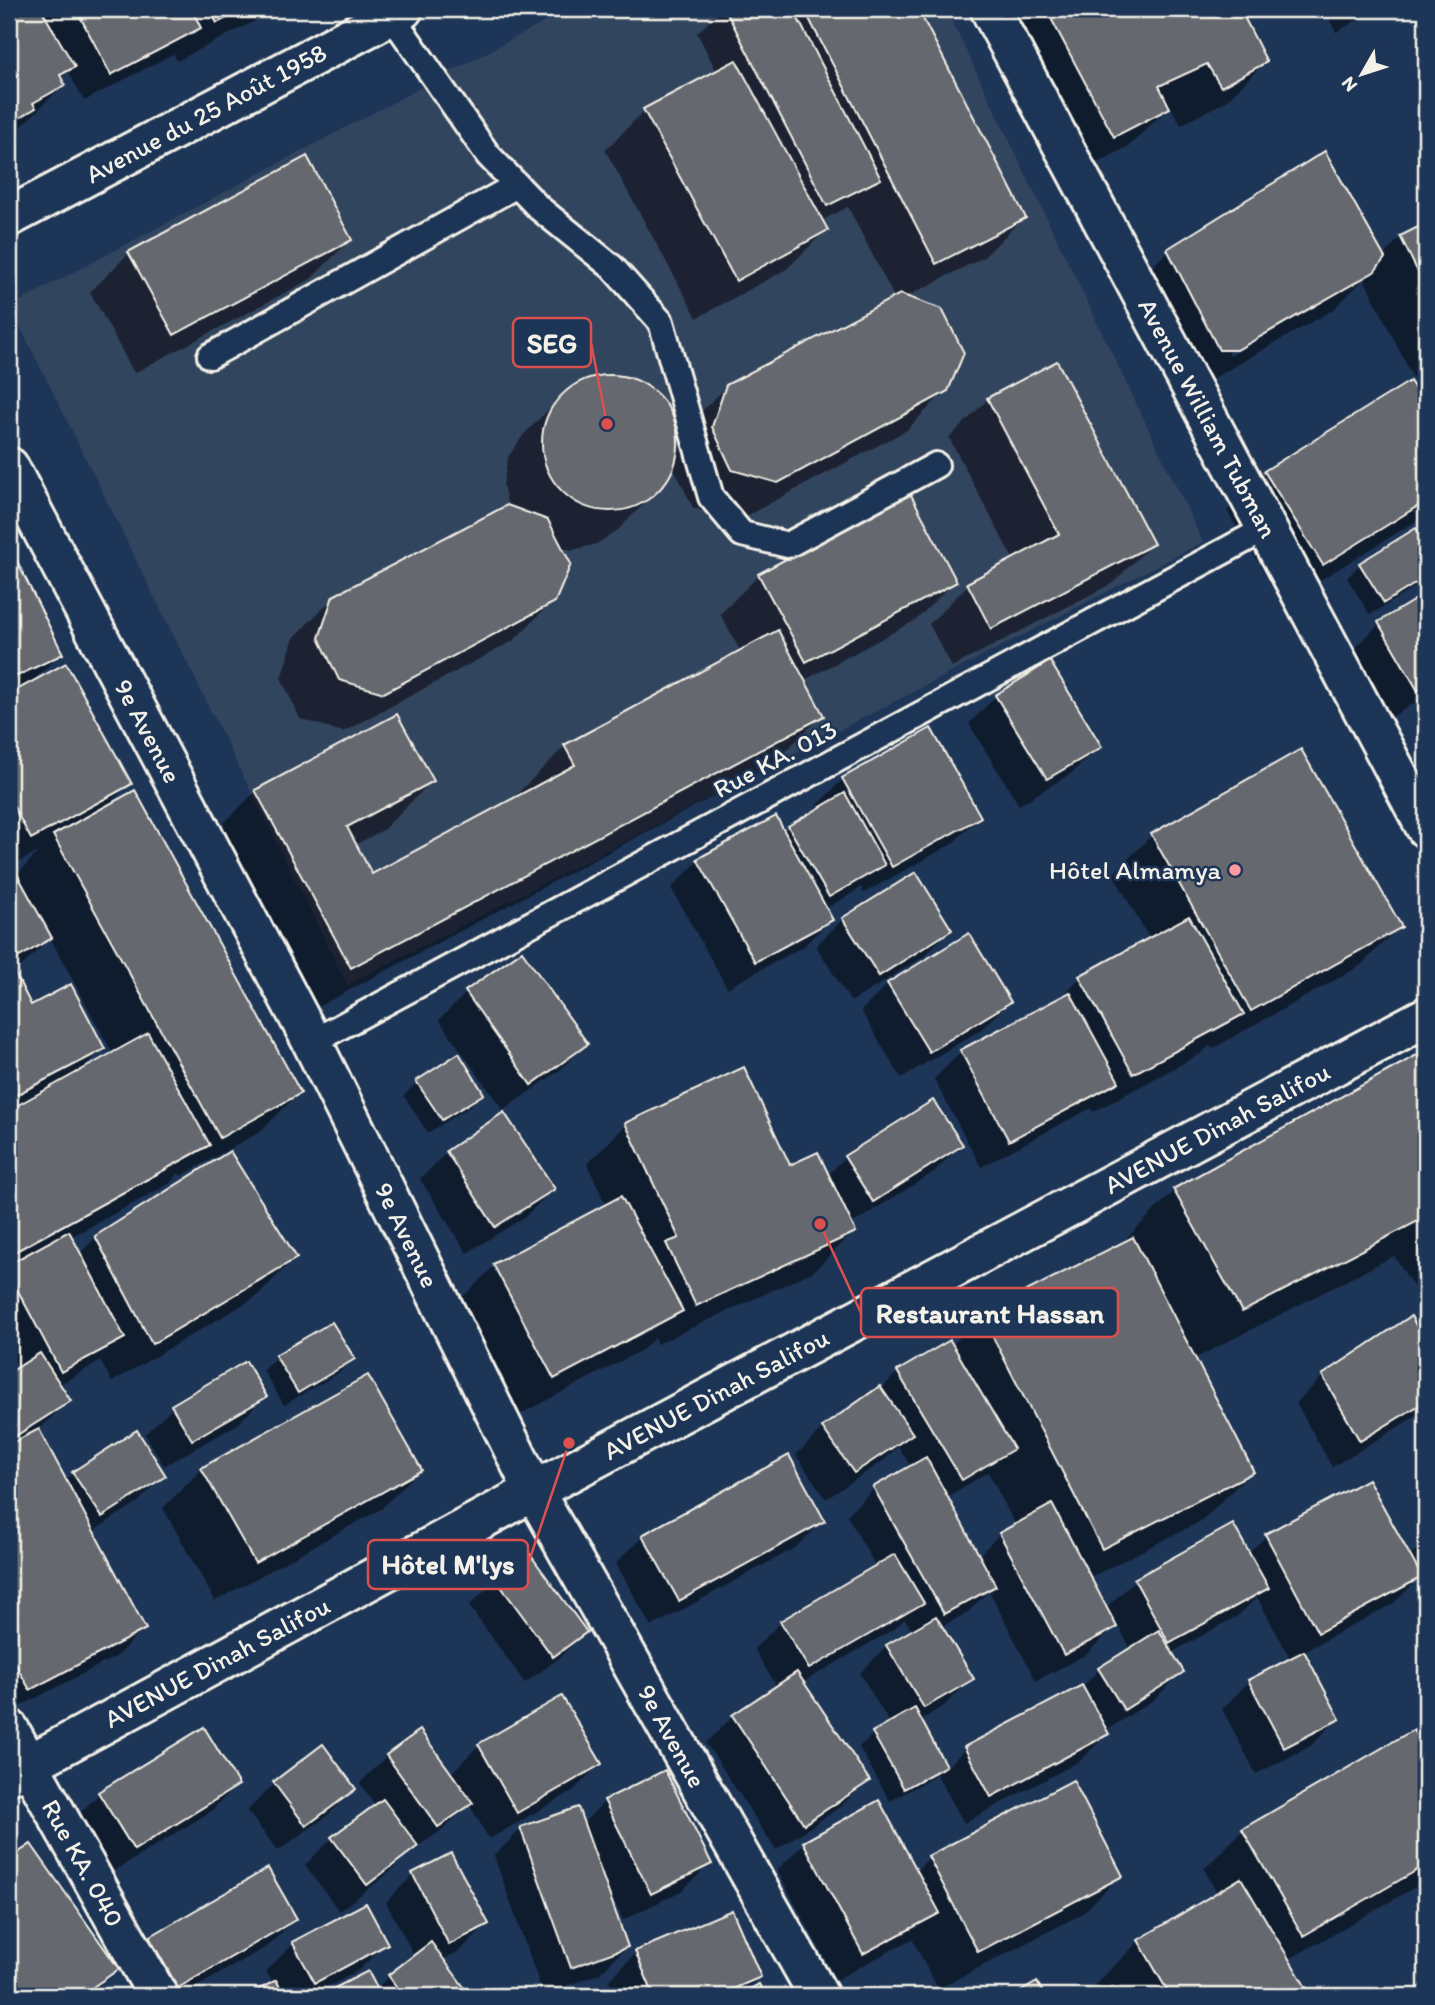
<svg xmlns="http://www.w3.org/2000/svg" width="1435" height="2005" viewBox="0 0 1435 2005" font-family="Itim,sans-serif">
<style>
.built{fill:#33445e}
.shadow{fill:#0007;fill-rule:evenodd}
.building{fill:#65676e;stroke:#f4f1e8;stroke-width:2}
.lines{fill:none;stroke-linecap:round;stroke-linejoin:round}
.service-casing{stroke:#f4f1e8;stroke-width:30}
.minor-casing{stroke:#f4f1e8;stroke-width:44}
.service{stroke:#1d3557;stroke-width:24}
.minor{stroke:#1d3557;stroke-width:38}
.poi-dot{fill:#ff9aa2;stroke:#1d3557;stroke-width:2.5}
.labels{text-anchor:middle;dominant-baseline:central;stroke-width:5;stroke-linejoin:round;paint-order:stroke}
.street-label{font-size:26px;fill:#f4f1e8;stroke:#1d3557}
.poi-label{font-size:26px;fill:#f4f1e8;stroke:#1d3557;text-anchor:end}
.leader{fill:none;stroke:#dc504e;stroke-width:2.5}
.callout-dot{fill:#dc504e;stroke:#1d3557;stroke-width:2.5}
.callout{fill:#1d3557;stroke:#dc504e;stroke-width:2.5}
.callout-label{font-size:28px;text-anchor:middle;font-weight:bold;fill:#f4f1e8}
</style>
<rect width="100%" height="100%" fill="#1d3557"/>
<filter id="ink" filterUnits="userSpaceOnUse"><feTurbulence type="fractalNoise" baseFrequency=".0143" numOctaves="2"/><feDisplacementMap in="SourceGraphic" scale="14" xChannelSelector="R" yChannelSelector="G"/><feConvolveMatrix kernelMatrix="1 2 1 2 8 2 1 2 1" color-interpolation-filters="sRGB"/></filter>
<g filter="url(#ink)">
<polygon class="built" points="569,9 946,9 1203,542 347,985 10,306"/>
<g class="shadow">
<polygon points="9,9 39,9 44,17 52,9 278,9 177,61 173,54 84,101 68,71 60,79 63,85 14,134 9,137"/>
<polygon points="722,9 916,9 1023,218 984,257 904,298 946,390 907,430 737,521 693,508 673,466 658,490 618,530 597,544 573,550 561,548 553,601 513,641 343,732 300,719 281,678 294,637 334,597 508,506 503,485 508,457 524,434 564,394 589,379 617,375 641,383 660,398 673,420 677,445 675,455 678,456 687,426 727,386 895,299 848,207 821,221 826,230 787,269 697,318 605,150 644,111 717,72 697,33"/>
<polygon points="987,9 1238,9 1265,62 1226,101 1181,125 1170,106 1129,146 1075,175"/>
<polygon points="1324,9 1378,9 1336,32"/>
<path d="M1426 225V385L1418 388 1364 279 1333 310 1196 388 1129 290 1168 251 1382 257 1401 237ZM1342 287V291L1230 356 1228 352Z"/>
<polygon points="350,240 311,279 134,373 90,292 129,253"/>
<polygon points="1410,383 1426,410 1426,515 1283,603 1227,511 1266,472"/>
<polygon points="988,399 1152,544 1113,583 952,667 929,624 968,585 1014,561 949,438"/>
<polygon points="1416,530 1426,547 1426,580 1370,615 1347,578 1360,564"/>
<path d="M9 549 60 654 32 682 130 783 108 805 299 1093 260 1132 181 1176 179 1173 169 1184 71 1237 79 1254 96 1237 230 1153 295 1258 256 1297 112 1382 100 1360 96 1364 58 1385 68 1401 38 1431 65 1481 73 1473 164 1476 137 1503 92 1532 144 1628 117 1656 9 1712V1375L18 1369 9 1351V880L16 876 38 852 9 867ZM50 938 113 1054 80 1071 102 1049 30 1007 12 971 23 965Z"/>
<polygon points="759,575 955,581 916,620 803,681 821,716 772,765 301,1016 207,840 256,791 432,781 383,830 355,845 371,876 518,798 516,795 565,746 741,652 720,614"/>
<polygon points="1426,595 1426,696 1391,717 1352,651 1379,624"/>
<polygon points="996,696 1099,746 1072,773 1019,805 969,724"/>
<polygon points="843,779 979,817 952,844 864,893 861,887 856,891 825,909 831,919 804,946 727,988 671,888 698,861 783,832 789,827 818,810 816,807"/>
<polygon points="1152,835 1399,927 1360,966 1212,1049 1210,1045 1202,1053 1093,1112 1091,1108 981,1167 934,1079 961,1052 1057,1001 1080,978 1150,940 1113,874"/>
<polygon points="843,919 950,930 923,957 851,1002 816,946"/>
<polygon points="968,935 1009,1002 982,1029 901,1078 861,1011 888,984"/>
<polygon points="521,953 586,1044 559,1071 503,1110 439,1020 466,993"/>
<path d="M1426 1052V1285L1416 1291 1394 1256 1194 1359 1252 1471 1203 1520 1089 1578 1105 1609 1135 1580 1248 1554 1266 1536 1409 1557 1426 1540V1585L1421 1576 1393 1604 1303 1652 1338 1718 1311 1746 1256 1774 1222 1709 1249 1682 1291 1660 1257 1597 1239 1615 1171 1653 1182 1672 1155 1699 1105 1731 1107 1734 1080 1761 964 1823 936 1773 930 1779 890 1801 859 1747 873 1734 890 1724 860 1673 887 1646 912 1632 905 1619 894 1629 802 1683 868 1780 840 1807 776 1850 706 1743 733 1716 777 1687 754 1649 781 1622 876 1567 847 1515 874 1488 911 1467 898 1446 883 1461 826 1499 796 1455 823 1428 880 1390 898 1372 951 1346 982 1316 1126 1242 1125 1240 1174 1191ZM988 1472 1016 1526 1000 1534 978 1556 946 1498ZM989 1591 1036 1681 1087 1654 1114 1627 1107 1613 1110 1612 1131 1649 1099 1670 1082 1687 965 1749 946 1768 919 1721 944 1706 971 1679 941 1627 967 1613Z"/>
<polygon points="417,1082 482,1093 469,1107 428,1133 404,1096"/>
<polygon points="626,1125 827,1176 845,1157 961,1145 934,1172 850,1225 853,1232 814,1271 657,1344 654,1338 642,1350 515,1417 455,1305 494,1266 606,1205 587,1164"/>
<polygon points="447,1152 553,1189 526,1216 467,1253 420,1179"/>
<polygon points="1410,1318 1426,1347 1426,1408 1421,1413 1332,1467 1296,1403 1323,1376"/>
<polygon points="277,1356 353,1359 340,1372 284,1405 263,1370"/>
<polygon points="265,1396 238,1424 164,1466 145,1434 173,1407"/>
<polygon points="202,1469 420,1470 381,1509 215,1601 163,1508"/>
<polygon points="823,1521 795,1548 651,1627 616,1563 643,1536"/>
<polygon points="496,1579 585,1632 558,1659 525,1683 469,1606"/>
<polygon points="561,1698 600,1763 573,1791 489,1839 469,1804 444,1829 409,1852 389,1873 339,1911 305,1865 332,1838 376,1806 360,1783 387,1756 450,1774 479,1745"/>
<polygon points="1426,1725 1426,1885 1424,1882 1288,1960 1309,1996 1093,1996 1090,1990 1139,1941 1218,1894 1204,1869 1243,1830"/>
<polygon points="203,1730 237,1785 210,1812 106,1876 72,1821 99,1794"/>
<polygon points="1073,1783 1121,1875 1082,1914 938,1989 912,1939 836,1980 777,1870 804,1843 916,1871 929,1858"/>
<polygon points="274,1784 354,1789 327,1816 278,1851 247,1811"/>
<polygon points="605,1801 710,1863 683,1890 623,1920 608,1889 606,1890 626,1947 599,1974 543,1994 494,1856 521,1829 582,1824"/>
<polygon points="31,1846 116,1969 89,1996 9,1996 9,1862"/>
<polygon points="451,1855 487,1924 460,1951 442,1960 467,1994 464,1996 323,1996 367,1973 376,1989 389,1976 415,1957 386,1902 413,1875"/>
<polygon points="295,1919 268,1946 181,1996 141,1996 123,1965 150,1938"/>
<polygon points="386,1943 359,1970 311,1996 251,1996 273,1984 266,1971 293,1944"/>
<polygon points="636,1953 759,1977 740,1996 616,1996 609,1980"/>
<polygon points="528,1989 533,1996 515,1996"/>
</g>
<g class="building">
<polygon points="9,9 41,9 75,67 60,75 65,85 33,103 36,108 9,124"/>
<polygon points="76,9 192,9 201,28 111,75"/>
<polygon points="209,9 245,9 217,23"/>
<polygon points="725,9 793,9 881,179 827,206"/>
<polygon points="804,9 918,9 1026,218 936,264"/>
<polygon points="1046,9 1240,9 1267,62 1221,87 1207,64 1159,86 1170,108 1114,137"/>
<polygon points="736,60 828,230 736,281 643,109"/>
<polygon points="1325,151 1385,258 1374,272 1237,350 1219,350 1167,249"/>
<polygon points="307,156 352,240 174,335 128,252"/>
<polygon points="1426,223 1426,288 1400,236"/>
<polygon points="900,294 942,309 964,353 948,391 778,483 732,470 712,427 726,385"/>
<polygon points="1057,361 1154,544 991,629 967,583 1059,534 987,398"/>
<circle cx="610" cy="443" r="68"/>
<polygon points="1410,381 1426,406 1426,501 1323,565 1264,471"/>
<polygon points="910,493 957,582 806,662 758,574"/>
<polygon points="507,505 548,520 571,564 555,602 384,693 339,680 319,638 333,596"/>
<polygon points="1416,528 1426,543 1426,577 1384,603 1359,563"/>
<polygon points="9,545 63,654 9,680"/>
<polygon points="1426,593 1426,687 1418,691 1378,622"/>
<polygon points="778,630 824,716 351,968 255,790 397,714 434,781 347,827 372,874 575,765 564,745"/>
<polygon points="1050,661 1102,747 1047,779 995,695"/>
<polygon points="66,663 132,784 31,839 9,798 9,694"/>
<polygon points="931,728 981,817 892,867 842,778"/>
<polygon points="1301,749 1402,927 1251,1011 1151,834"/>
<polygon points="135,790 301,1093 220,1138 53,835"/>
<polygon points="845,793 885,865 829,897 788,826"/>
<polygon points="776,816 833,920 755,962 697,859"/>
<polygon points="916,872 952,930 879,976 842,918"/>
<polygon points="17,874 52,938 9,963 9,878"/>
<polygon points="1189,916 1244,1014 1133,1074 1079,976"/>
<polygon points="969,933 1011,1002 929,1052 887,983"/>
<polygon points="522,951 588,1044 531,1085 465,991"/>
<polygon points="11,965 31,1005 71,984 105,1049 10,1098 9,966"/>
<polygon points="1070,992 1119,1082 1009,1141 960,1050"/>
<polygon points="148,1033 210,1145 9,1255 9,1110"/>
<polygon points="1426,1050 1426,1217 1242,1312 1173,1189"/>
<polygon points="459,1053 484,1094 442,1120 416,1081"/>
<polygon points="744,1067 790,1165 818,1152 856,1232 696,1306 666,1243 679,1238 625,1123"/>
<polygon points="933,1100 963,1145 873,1202 844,1156"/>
<polygon points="504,1112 555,1189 495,1227 446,1151"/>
<polygon points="230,1151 297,1258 152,1344 95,1236"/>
<polygon points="621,1196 683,1311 554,1379 493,1264"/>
<polygon points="69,1231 125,1338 61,1372 9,1274 9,1264"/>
<polygon points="1133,1237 1254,1472 1102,1549 981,1314"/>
<polygon points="1411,1316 1426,1344 1426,1401 1360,1441 1322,1375"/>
<polygon points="332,1322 355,1359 298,1393 275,1355"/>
<polygon points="950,1340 1014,1449 962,1480 897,1371"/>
<polygon points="40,1353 71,1401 14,1437 9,1427 9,1373"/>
<polygon points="246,1361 267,1397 192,1440 171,1405"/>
<polygon points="368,1375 422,1470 255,1563 201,1468"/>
<polygon points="880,1386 913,1434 854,1473 822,1427"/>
<polygon points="39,1429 146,1629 30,1690 9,1653 9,1444"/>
<polygon points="137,1430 166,1476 102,1517 72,1472"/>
<polygon points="789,1455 825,1521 679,1601 642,1535"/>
<polygon points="926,1457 996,1586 944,1614 873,1487"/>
<polygon points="1368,1479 1422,1577 1318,1633 1265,1534"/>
<polygon points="1052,1504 1117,1627 1064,1655 999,1533"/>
<polygon points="1233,1524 1269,1588 1169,1643 1134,1579"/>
<polygon points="529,1553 587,1632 553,1657 494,1577"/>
<polygon points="895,1554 924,1603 809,1669 780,1621"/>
<polygon points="936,1616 974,1679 924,1708 886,1645"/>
<polygon points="1159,1630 1184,1672 1124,1710 1098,1668"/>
<polygon points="1304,1651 1340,1719 1284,1748 1248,1680"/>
<polygon points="797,1672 870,1781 804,1824 732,1715"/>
<polygon points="1082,1685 1109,1734 991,1797 964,1747"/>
<polygon points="562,1696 602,1764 517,1813 478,1744"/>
<polygon points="915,1708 946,1766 904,1789 872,1732"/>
<polygon points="1426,1723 1426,1753 1413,1730"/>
<polygon points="204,1727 239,1785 134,1850 98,1792"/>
<polygon points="420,1730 473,1803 438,1827 386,1755"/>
<polygon points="1413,1730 1426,1753 1426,1865 1303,1936 1242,1829"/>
<polygon points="323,1744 356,1789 306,1826 273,1782"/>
<polygon points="665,1770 712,1864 651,1894 604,1800"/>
<polygon points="1073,1780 1123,1876 978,1952 928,1856"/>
<polygon points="383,1799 418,1846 367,1885 331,1837"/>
<polygon points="879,1800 940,1913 863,1954 803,1842"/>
<polygon points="578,1807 628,1947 571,1968 520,1827"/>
<polygon points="31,1844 119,1969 80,1996 9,1995 9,1859"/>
<polygon points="451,1853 489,1924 449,1945 412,1873"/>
<polygon points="268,1868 297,1919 178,1988 149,1937"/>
<polygon points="1241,1878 1311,1996 1156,1996 1167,1990 1138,1940"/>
<polygon points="366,1903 388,1944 315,1983 292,1942"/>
<polygon points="732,1910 761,1977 717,1996 654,1996 635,1951"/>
<polygon points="431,1942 469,1994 466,1996 403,1996 388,1975"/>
<polygon points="368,1971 381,1996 319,1996"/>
<polygon points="276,1980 285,1996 247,1996"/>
<polygon points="1037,1982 1045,1996 1013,1996"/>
<polygon points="759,1984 766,1996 739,1996"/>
</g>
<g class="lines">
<defs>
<g id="service">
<polyline points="391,15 488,155 539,208 612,267 661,322 711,497 742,534 788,545 936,465"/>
<polyline points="210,356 517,185"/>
<polyline points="312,1042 1267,528"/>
</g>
<g id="minor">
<polyline points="990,9 1426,828"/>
<polyline points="9,217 403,9"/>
<polyline points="9,467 312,1042 534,1491 819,1996"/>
<polyline points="9,1729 158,1996"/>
<polyline points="9,1775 534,1491 1426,1017"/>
</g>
</defs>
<use href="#service" class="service-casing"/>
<use href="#minor" class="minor-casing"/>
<use href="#service" class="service"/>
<use href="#minor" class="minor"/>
</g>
</g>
<circle class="poi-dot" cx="1235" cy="870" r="7"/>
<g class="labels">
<g class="street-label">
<text transform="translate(206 113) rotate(-28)">Avenue du 25 Août 1958</text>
<text transform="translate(1208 418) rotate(62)">Avenue William Tubman</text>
<text transform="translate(148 731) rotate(62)">9e Avenue</text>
<text transform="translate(775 759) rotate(-28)">Rue KA. 013</text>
<text transform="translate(1217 1128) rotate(-28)">AVENUE Dinah Salifou</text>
<text transform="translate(407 1235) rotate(64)">9e Avenue</text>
<text transform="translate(716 1394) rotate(-28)">AVENUE Dinah Salifou</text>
<text transform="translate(217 1662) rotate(-28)">AVENUE Dinah Salifou</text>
<text transform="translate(672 1736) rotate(61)">9e Avenue</text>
<text transform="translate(83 1863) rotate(61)">Rue KA. 040</text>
</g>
<g class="poi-label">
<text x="1221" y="870">Hôtel Almamya</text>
</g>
</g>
<path class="leader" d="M607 424L591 343M820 1224L861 1313M569 1443L528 1564"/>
<g class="callout-dot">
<circle cx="607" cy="424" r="7"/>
<circle cx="820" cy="1224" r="7"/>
<circle cx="569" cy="1443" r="7"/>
</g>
<g class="callout">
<rect x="513" y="318" width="78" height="49" rx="7"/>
<rect x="861" y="1288" width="257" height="49" rx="7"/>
<rect x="368" y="1540" width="160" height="49" rx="7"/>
</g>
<g class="callout-label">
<text x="552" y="353">SEG</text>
<text x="990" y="1323">Restaurant Hassan</text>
<text x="448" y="1574">Hôtel M'lys</text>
</g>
<rect width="1435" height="2005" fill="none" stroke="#1d3557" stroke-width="35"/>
<rect x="18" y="18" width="1400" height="1970" fill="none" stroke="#f4f1e8" stroke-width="2.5" filter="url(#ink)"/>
<g transform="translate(1362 74) rotate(231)" stroke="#1d3557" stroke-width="5" paint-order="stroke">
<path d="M0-5L12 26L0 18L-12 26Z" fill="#f4f1e8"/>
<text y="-10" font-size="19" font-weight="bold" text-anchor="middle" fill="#f4f1e8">N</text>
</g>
</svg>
